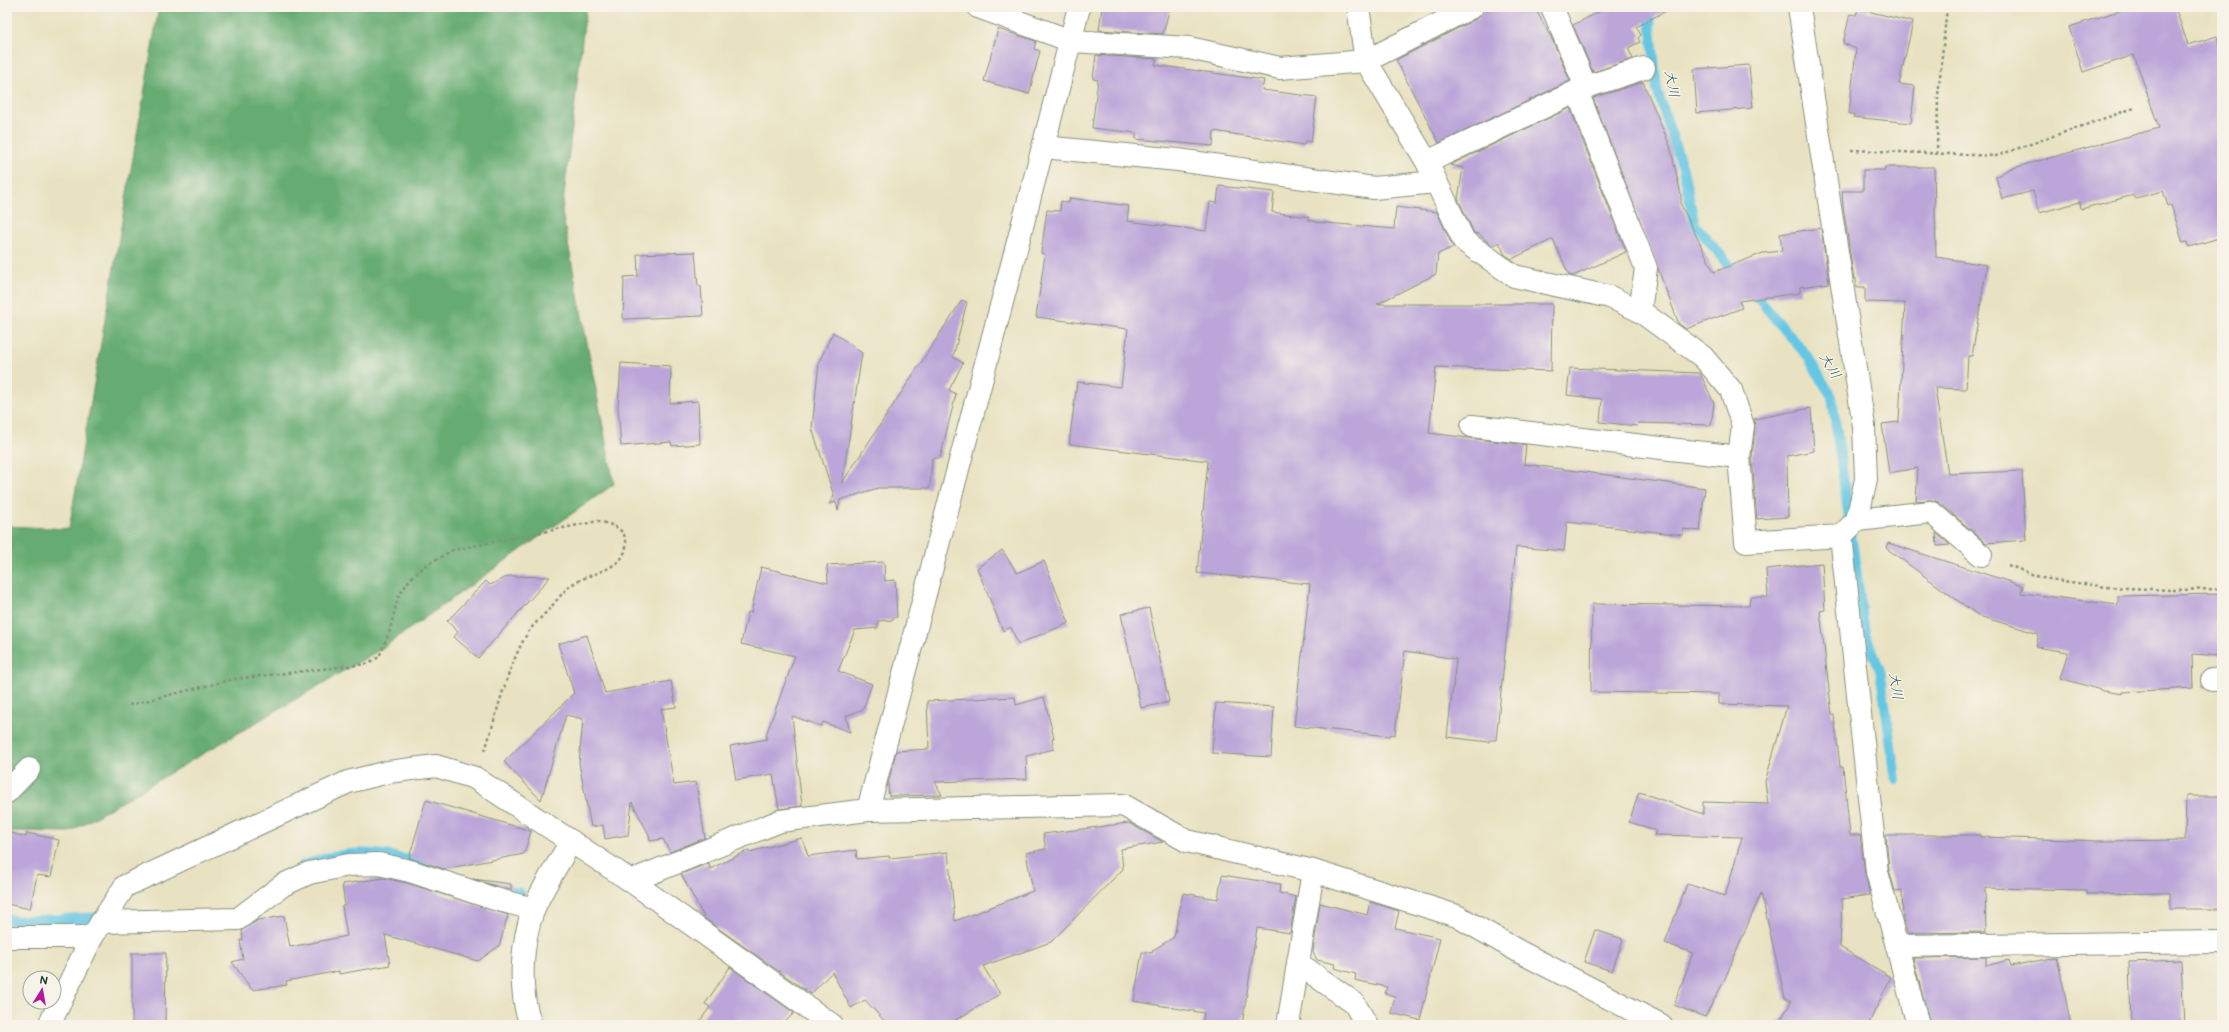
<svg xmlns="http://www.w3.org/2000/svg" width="2229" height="1032" viewBox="0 0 2229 1032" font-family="'Balsamiq Sans','Klee One',sans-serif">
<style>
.forest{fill:#66ac72;stroke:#427453}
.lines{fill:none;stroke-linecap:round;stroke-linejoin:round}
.stream{stroke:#65c6e3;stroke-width:10}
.building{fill:#bba5d9}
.minor-casing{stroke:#84907b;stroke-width:24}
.path{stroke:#84907b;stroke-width:2.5;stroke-dasharray:3 3;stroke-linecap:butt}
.minor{stroke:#fff;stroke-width:22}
.labels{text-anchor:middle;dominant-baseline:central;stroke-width:3;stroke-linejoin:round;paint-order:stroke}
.water-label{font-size:14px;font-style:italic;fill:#2d5857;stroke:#f7f3e8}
</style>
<rect width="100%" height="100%" fill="#f7f3e8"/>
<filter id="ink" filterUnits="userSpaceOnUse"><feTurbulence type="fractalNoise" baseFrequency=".025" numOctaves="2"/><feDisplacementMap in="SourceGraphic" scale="8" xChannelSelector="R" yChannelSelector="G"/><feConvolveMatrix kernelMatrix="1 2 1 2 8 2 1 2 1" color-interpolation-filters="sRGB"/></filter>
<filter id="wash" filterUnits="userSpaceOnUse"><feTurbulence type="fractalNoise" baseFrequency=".012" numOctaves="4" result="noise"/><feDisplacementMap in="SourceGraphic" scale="16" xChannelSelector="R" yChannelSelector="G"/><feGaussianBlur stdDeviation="0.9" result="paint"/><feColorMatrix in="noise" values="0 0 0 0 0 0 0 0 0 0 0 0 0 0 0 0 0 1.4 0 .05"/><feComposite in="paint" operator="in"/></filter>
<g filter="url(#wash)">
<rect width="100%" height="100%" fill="#e9e2c2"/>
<polygon class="forest" points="159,7 586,7 562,212 614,484 381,649 70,832 7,831 7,526 69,529"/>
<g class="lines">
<g class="stream">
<polyline points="1649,7 1657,90 1683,169 1695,225 1738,275"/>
<polyline points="1750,289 1808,357 1832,397 1865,634 1880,670 1896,780"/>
<path d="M302 866C353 845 394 853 444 871"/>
<polyline points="491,887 520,893"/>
<polyline points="7,919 17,921 105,917"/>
</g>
</g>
<g id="blocks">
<g class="building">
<polygon points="1102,7 1170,7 1163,34 1099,30"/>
<polygon points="1489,7 1534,7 1551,37 1570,81 1439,143 1396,60 1478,18 1484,9"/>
<polygon points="1609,7 1673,7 1636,27 1641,35 1638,38 1640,42 1628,48 1633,59 1593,72 1573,25"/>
<polygon points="2131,7 2175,7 2188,45 2217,36 2222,55 2222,237 2189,247 2187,242 2183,243 2171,205 2168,206 2163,191 2135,198 2134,195 2081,209 2080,202 2039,213 2033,191 2002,199 1996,177 2009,169 2159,128 2134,55 2083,72 2069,27"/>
<polygon points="1858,9 1913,22 1899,84 1915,86 1911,123 1853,117 1854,114 1849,114 1856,49 1843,43 1850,14 1856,15"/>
<polygon points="998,29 1036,41 1034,49 1040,51 1029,94 984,81"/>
<polygon points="1096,55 1157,59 1155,65 1264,80 1262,90 1317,97 1311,142 1305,141 1304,145 1214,131 1213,146 1136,139 1136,133 1092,128 1098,80 1093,79"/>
<polygon points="1749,65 1753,108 1697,113 1694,69"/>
<polygon points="1643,82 1670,146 1681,195 1681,205 1714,272 1763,253 1782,251 1780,234 1821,228 1829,283 1800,287 1800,293 1739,301 1742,308 1686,329 1679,324 1593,98"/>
<polygon points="1570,108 1626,252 1573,276 1569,275 1553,239 1512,259 1505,255 1499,242 1492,246 1479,234 1474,233 1458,199 1463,168 1450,165"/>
<polygon points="1885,167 1934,167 1936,257 1987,265 1972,356 1968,356 1966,389 1935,388 1948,474 2022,471 2026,540 1986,543 1939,502 1930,500 1916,501 1918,468 1889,473 1882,424 1899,422 1905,303 1865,302 1865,287 1856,287 1856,278 1854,279 1843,206 1842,191 1863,191 1863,170 1885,170"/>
<polygon points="1219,186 1274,192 1272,212 1309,217 1309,220 1316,222 1394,229 1396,207 1437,212 1453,247 1438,254 1436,274 1377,304 1552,304 1551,371 1436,367 1429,433 1526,445 1524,464 1705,488 1700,531 1683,529 1683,535 1567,522 1564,551 1516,547 1496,740 1489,740 1489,742 1447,737 1456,659 1405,651 1395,735 1391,734 1390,736 1294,726 1310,584 1197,573 1208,461 1069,444 1077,382 1121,387 1128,329 1036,317 1045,254 1041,253 1047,210 1060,211 1061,201 1069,203 1070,198 1129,206 1127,221 1206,231 1210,202 1217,203"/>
<polygon points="695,252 698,286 701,286 703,316 623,319 624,277 638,276 637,254"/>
<polygon points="962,300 967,302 953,357 963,363 949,390 956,394 940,458 932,458 930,488 878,488 840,500 838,511 836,502 829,504 834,496 812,428 819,362 833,332 862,353 842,483"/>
<polygon points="621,363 671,366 670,403 698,401 700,444 672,446 671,442 621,446 618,407"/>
<polygon points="1570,368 1700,373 1714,403 1711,425 1638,423 1637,426 1600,422 1602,399 1567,395"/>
<polygon points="1811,408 1814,451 1787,456 1788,517 1757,519 1752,457 1755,428 1754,419"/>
<polygon points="1936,533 1950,545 1937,546"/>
<polygon points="1888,543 2023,586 2021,593 2118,605 2118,596 2222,594 2222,656 2192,654 2193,688 2123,692 2123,694 2104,691 2060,678 2068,652 2036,647 2039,634 1979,616 1886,548"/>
<polygon points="1002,550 1017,573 1044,561 1069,623 1018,644 1011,627 1003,631 977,568"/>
<polygon points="884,562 885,581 895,580 897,617 893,618 893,620 878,621 878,628 855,630 838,671 872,684 863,709 846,716 850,732 823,722 821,726 792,716 802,806 779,809 773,774 736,780 730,746 767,739 766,735 795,656 741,644 748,612 751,613 761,567 828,583 827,565"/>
<polygon points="1822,563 1825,610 1820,611 1832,715 1834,715 1840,767 1843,767 1850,835 1860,835 1865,873 1870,895 1842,899 1840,947 1891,977 1868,1025 1778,1025 1791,1002 1785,998 1761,893 1724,981 1705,1017 1674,1005 1693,953 1665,943 1687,884 1725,896 1742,837 1654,835 1656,830 1629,822 1639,792 1703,814 1703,802 1768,804 1765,782 1787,706 1719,704 1719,694 1591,692 1592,604 1749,606 1750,597 1768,597 1766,569"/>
<polygon points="509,576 550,577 478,658 454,637 458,632 447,621 486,581 490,585"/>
<polygon points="1149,608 1169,702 1141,708 1121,614"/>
<polygon points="587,635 605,693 671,681 676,707 661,709 674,785 696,782 705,838 670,852 663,839 650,841 649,835 632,802 628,835 605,839 603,825 591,827 579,763 583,719 566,715 541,800 504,762 574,693 558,644"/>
<polygon points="1015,697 1016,705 1044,697 1054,738 1052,738 1054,749 1026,756 1027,779 935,782 942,795 889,796 888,784 896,751 929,749 927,701"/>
<polygon points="1216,703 1274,707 1271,757 1212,753"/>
<polygon points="2186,796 2222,796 2222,909 2170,909 2170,893 2086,894 2086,890 1985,888 1986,932 1907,933 1903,920 1902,890 1895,891 1889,870 1886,835 1981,835 1981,837 2100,841 2185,840"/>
<polygon points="426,800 531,831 524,854 444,869 409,858"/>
<polygon points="1129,823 1163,842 1121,849 1123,869 1051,942 983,966 1000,994 947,1025 888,1025 865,1000 851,1008 832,972 811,994 705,919 681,874 709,863 710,869 749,850 750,852 802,838 808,856 856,850 857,859 889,856 889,858 948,852 955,921 1033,891 1026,853 1046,849 1043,834"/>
<polygon points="7,832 26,837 27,833 59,840 51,877 37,875 30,909 7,904"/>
<polygon points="1222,875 1280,884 1279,893 1296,897 1290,933 1257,928 1242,1025 1202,1025 1204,1013 1134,1001 1142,952 1152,953 1153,950 1174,937 1183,893 1218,899"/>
<polygon points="384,878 407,883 508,915 499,946 478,961 385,935 390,965 339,974 339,971 286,981 287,985 252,990 232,962 243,959 240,940 243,940 242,930 258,920 284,916 290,947 347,936 342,906 345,905 342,884"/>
<polygon points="473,879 511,884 511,890 499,887"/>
<polygon points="1370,902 1399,911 1395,928 1440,938 1420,1020 1391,1013 1395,996 1385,994 1387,987 1355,980 1356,974 1334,968 1335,964 1317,960 1313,952 1320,903 1367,915"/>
<polygon points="1595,930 1623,939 1612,971 1584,962"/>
<polygon points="132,953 166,953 165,1025 132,1025"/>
<polygon points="1986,957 1986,966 2009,960 2011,966 2057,957 2071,1025 1930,1025 1913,958"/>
<polygon points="2181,960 2184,1025 2131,1025 2129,962"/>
<polygon points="730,967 794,1013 782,1025 697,1025 710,1007 705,1004"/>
</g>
</g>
</g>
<g filter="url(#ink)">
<use href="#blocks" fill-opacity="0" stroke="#84907b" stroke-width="1"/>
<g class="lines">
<defs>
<g id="minor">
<polyline points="978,7 1071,41 1189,48 1280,68 1366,61 1472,7"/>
<polyline points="1358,7 1366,61 1427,162 1464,241 1514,276 1610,297 1640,311 1703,357 1731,390 1743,426 1739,457 1746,542 1841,536 1857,520 1866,479 1864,426 1799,7"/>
<polyline points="1552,7 1586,87"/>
<polyline points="1577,91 1646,268 1640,311"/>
<polyline points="1043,147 1079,7"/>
<polyline points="1427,162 1586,87 1644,68"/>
<polyline points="1472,426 1739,457"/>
<polyline points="1857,520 1931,512 1981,555"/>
<polyline points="1841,536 1877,872 1918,1025"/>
<polyline points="2212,680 2222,679"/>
<polyline points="7,792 29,769"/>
<polyline points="868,810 1043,147 1178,160 1374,188 1436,182"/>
<polyline points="631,881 780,821 868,810 1123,805 1187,841 1313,871 1457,916 1520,952 1661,1025"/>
<polyline points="101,922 238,919 283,885 309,873 349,865 379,864 410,871 495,899 534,909"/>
<polyline points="7,937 92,937"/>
<polyline points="1897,946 2222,942"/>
<polyline points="1298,963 1354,1003 1367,1025"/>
<polyline points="49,1025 92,937 125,886 348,782 388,772 436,766 475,778 631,881 832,1025"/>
<path d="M531 1025C518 991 521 942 534 908 544 885 559 863 571 841"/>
<polyline points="1288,1025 1313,871"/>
</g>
</defs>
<use href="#minor" class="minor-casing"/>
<g class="path">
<polyline points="1851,150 1996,156 2134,108"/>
<polyline points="1937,154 1938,96 1947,7"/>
<polyline points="2008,565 2042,578 2106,587 2171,590 2222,589"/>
<path d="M129 705 234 679 366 664 379 657 389 633 398 598 409 580 426 565 453 550 598 521C611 524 628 529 626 546 624 571 586 573 570 586 563 592 557 600 551 607 544 615 535 623 529 631 508 663 497 714 485 750"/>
</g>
<use href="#minor" class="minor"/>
</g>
</g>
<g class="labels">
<g class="water-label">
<text transform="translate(1672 84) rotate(79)">大川</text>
<text transform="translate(1830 366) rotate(59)">大川</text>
<text transform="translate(1896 686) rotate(81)">大川</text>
</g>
</g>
<rect width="2229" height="1032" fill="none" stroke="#f7f3e8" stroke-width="24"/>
<g transform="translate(42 990) rotate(11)"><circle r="19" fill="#f7f3e8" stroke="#a1aaa0"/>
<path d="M0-3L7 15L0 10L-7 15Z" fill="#b5179e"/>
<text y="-6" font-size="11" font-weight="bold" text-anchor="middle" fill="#1f3d34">N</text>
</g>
</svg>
